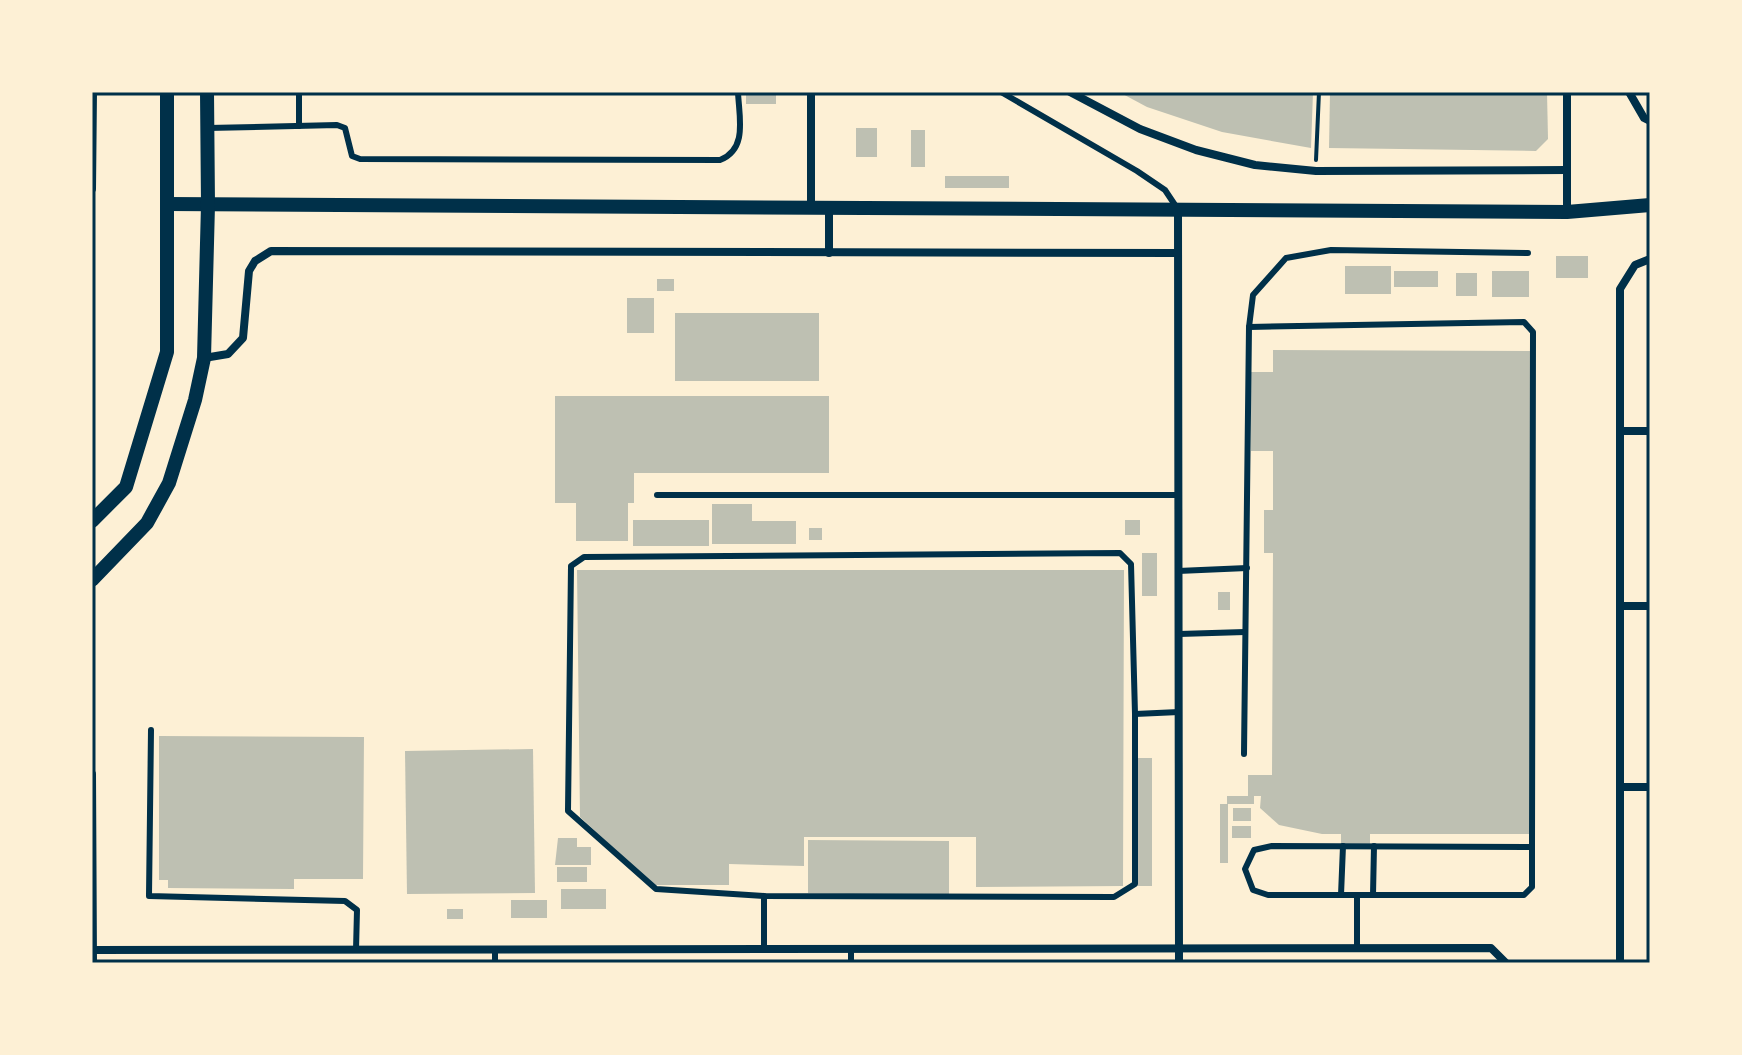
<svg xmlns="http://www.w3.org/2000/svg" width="1742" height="1055" viewBox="0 0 1742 1055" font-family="Georgia,serif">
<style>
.building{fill:#bec0b2}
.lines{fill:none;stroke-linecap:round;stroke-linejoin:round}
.path{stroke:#003049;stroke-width:4}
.service{stroke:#003049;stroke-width:6}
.minor{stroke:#003049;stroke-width:8}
.tertiary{stroke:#003049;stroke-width:14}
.neatline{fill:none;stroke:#003049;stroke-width:3}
</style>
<rect width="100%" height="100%" fill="#fdf0d5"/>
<g class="building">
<rect x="746" y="92" width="30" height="12"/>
<polygon points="1119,92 1313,92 1311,148 1222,132 1147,107"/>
<polygon points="1330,92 1547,92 1548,139 1536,151 1329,148"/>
<rect x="856" y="128" width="21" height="29"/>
<rect x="911" y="130" width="14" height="37"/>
<rect x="945" y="176" width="64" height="12"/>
<rect x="1556" y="256" width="32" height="22"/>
<rect x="1345" y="266" width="46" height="28"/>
<rect x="1394" y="271" width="44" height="16"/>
<rect x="1492" y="271" width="37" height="26"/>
<rect x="1456" y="273" width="21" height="23"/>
<rect x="657" y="279" width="17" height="12"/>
<rect x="627" y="298" width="27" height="35"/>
<rect x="675" y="313" width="144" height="68"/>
<polygon points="1273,350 1532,351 1529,834 1370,834 1370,844 1341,844 1341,834 1322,834 1279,825 1260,808 1261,796 1254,796 1254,804 1228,804 1228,863 1220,863 1220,804 1227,804 1227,796 1248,796 1248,775 1272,775 1273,553 1264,553 1264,510 1273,510 1273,451 1251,451 1251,372 1273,372"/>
<polygon points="555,396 829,396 829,473 634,473 634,503 628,503 628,541 576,541 576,503 555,503"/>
<polygon points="712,504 752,504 752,521 796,521 796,544 712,544"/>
<rect x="633" y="520" width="76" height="26"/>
<rect x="1125" y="520" width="15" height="15"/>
<rect x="809" y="528" width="13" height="12"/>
<rect x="1142" y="553" width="15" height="43"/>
<polygon points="577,570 1124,570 1123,886 976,887 976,837 804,837 804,866 729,864 729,885 654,885 580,817"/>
<rect x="1218" y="592" width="12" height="18"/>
<polygon points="159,736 364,737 363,879 294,879 294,889 168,888 168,880 159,880"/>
<polygon points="533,749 535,893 407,894 405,751"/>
<rect x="1138" y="758" width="14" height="128"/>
<rect x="1233" y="808" width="18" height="13"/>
<rect x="1232" y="826" width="19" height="12"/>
<polygon points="558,838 577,838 577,847 591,847 591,865 555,865"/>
<polygon points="808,840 949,841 949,894 808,893"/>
<rect x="557" y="867" width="30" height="15"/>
<rect x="561" y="889" width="45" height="20"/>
<rect x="511" y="900" width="36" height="18"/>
<rect x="447" y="909" width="16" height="10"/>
</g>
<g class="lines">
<polyline class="path" points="1316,160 1319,92"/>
<g class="service">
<polyline points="299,92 299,126"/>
<polyline points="1001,92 1137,171 1165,190 1177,208"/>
<path d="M208 128 337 125 345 128 352 156 360 159 720 160C748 149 739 117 738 92"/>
<polyline points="1249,327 1524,322 1533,332 1532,847"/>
<polyline points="657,495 1178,495"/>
<polygon points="1120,553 1131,564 1135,714 1135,884 1114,897 764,896 656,889 568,811 571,566 584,557"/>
<polyline points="1178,571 1247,568"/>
<polyline points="1179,634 1245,632"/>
<polyline points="1135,714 1179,712"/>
<polyline points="151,730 149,896 345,901 357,910 356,950"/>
<polyline points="1244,754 1249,327 1253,295 1286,258 1331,250 1528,253"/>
<polygon points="1272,846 1532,847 1532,887 1524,895 1268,895 1253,890 1245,869 1254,850"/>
<polyline points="1341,895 1343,846"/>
<polyline points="1357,895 1357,949"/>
<polyline points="1373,895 1374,846"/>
<polyline points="495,950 495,963"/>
<polyline points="764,950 764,896"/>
<polyline points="851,950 851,963"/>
</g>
<g class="minor">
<polyline points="811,92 811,209"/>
<polyline points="1070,92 1140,129 1196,150 1255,165 1316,171 1567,170"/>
<polyline points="1629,92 1644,118 1650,121"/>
<polyline points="92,189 93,92"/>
<polyline points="829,209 829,253"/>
<polyline points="1178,210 1179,963"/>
<polyline points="1567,212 1567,92"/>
<polyline points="204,358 228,354 243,338 249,271 255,261 271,251 1178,253"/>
<polyline points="1620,431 1650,431"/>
<polyline points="1620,606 1650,606"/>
<polyline points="92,774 93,963"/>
<polyline points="1620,787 1650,787"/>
<polyline points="93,950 1491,948 1506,963"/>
<polyline points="1620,963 1620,289 1635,265 1650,259"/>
</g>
<g class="tertiary">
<polyline points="167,204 1567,212 1650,205"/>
<polyline points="92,521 126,487 167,352 167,92"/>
<polyline points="92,580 147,523 169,483 195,400 204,358 208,205 207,92"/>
</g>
</g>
<rect width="1742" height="1055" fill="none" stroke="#fdf0d5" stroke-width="188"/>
<rect x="94" y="94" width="1554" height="867" class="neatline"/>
</svg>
